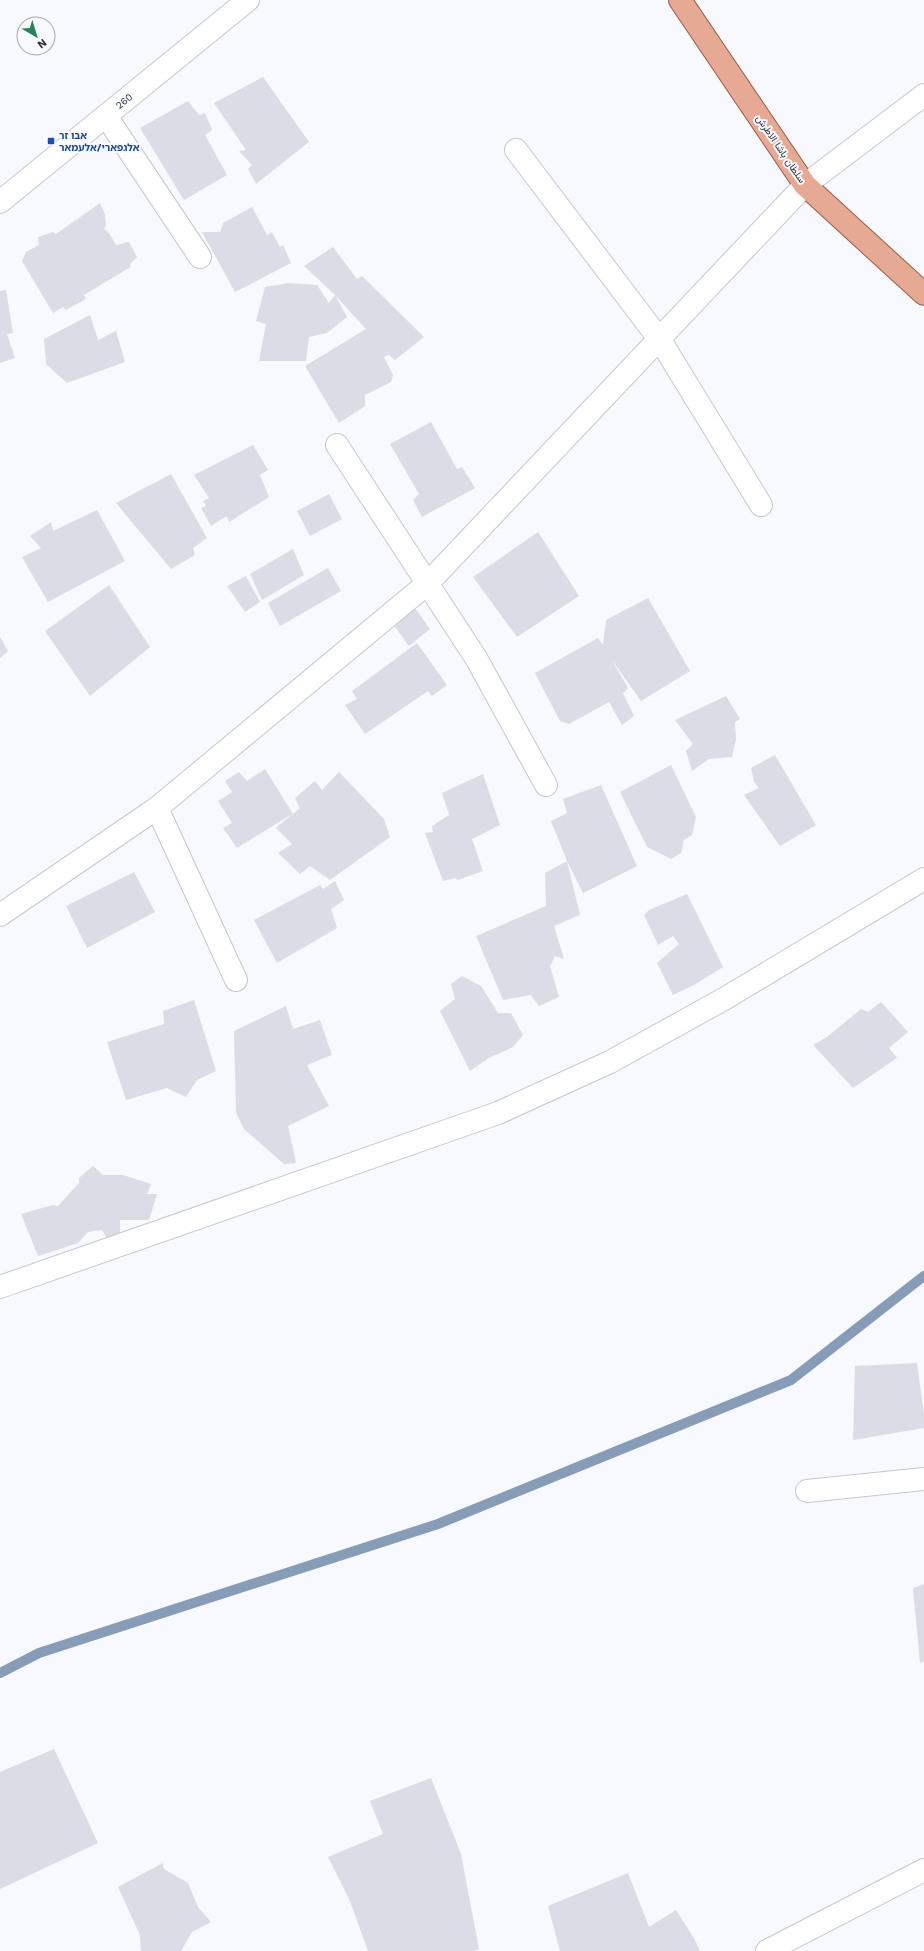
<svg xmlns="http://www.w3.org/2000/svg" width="924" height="1951" viewBox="0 0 924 1951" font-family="'Work Sans',Vazirmatn,'Noto Sans Hebrew',sans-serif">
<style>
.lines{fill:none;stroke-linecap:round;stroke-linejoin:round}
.stream{stroke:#869cb7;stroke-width:10}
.building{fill:#dbdce6}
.minor-casing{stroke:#c6c8d1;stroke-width:24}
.major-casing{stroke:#9b5a44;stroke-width:24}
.minor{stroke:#fff;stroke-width:22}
.major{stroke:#e5a994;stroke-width:22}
.transit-dot{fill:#1a4fb4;stroke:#f7f9fe;stroke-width:1.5}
.labels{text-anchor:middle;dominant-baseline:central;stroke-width:4;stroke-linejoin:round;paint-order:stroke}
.street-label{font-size:10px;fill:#313236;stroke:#f7f9fe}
.transit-label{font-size:10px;font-weight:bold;fill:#164399;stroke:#f7f9fe;text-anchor:start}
</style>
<rect width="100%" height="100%" fill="#f7f9fe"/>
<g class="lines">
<polyline class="stream" points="0,1673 39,1653 438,1524 791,1380 924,1276"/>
</g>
<g class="building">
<polygon points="263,77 309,142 256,184 248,169 252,165 239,151 246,150 214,103"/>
<polygon points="188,101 199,115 205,113 212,130 205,135 227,175 184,200 140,128"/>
<polygon points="100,203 105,214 106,225 104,229 109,233 116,245 129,242 137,257 130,264 131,267 129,268 84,295 86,299 66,310 63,307 53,313 22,261 26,252 39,245 38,237 53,232 56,234"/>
<polygon points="252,207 267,235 272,232 280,247 283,245 291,263 235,292 202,232 220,232 223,223"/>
<polygon points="333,247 357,279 362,276 424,337 395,360 389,355 384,357 393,375 391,382 365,395 365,406 339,423 305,366 366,329 334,294 304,266"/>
<polygon points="288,283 317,285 329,303 335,295 347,317 327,333 309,337 306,361 259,361 266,324 256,321 265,287"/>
<polygon points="6,290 13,333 7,334 15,358 0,363 0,291"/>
<polygon points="90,315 98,340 116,331 125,362 67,383 46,364 44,339"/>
<polygon points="431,422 457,469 462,467 475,488 422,517 413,500 419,494 390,444"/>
<polygon points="253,445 268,470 260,475 269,497 229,522 227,516 211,526 201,508 206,506 203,501 209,498 194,475"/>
<polygon points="171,474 207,538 193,548 195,555 171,569 116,503"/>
<polygon points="329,494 342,519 310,536 297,511"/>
<polygon points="97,510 125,561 48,602 22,557 41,548 30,536 51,522 53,531"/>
<polygon points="538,532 579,596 517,637 473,577"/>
<polygon points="293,549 304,575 262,600 250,574"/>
<polygon points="328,568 341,591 280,626 268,603"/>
<polygon points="246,576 260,602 245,612 227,586"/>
<polygon points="109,585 150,647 90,696 45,631"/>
<polygon points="648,598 690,671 641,701 612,660 628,688 623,693 634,716 622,725 609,702 569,724 560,721 535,673 598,638 603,645 606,620"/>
<polygon points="415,608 430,629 409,646 393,624"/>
<polygon points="0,637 8,651 0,658"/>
<polygon points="417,643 447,685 432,696 428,691 365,734 345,705 357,699 352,691"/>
<polygon points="726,696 740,719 735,722 736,739 732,757 709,759 692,771 686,751 693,744 675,720"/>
<polygon points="775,755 816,825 780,846 744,795 759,788 754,782 751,768"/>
<polygon points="671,765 696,817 692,835 684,840 681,853 671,859 647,847 620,792"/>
<polygon points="265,769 293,814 300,808 295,798 315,781 322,790 339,772 384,819 390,837 330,880 310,866 300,874 278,853 292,844 276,828 292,814 237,848 223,828 232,823 218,801 232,792 225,781 239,772 247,781"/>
<polygon points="483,774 500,825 472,839 483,871 458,880 455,878 443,881 425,833 433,832 432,826 449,815 442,793"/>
<polygon points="601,785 637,866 583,893 567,861 580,915 554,926 564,959 555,956 550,966 559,997 539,1006 531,995 503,1000 476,936 546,906 545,873 567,861 551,821 567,813 563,799"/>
<polygon points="134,872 155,912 87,948 66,906"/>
<polygon points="335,881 344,900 331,909 337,928 277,963 254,920 320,885 323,889"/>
<polygon points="687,894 723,967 694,985 673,995 657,963 679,944 673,936 658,945 644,915 649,910"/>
<polygon points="462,976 481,986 498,1013 511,1013 523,1035 513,1047 489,1058 470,1071 440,1011 455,999 451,984"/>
<polygon points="194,1000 216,1071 197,1080 186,1097 167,1088 126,1100 107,1042 164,1024 163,1011"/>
<polygon points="881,1002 908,1032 889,1048 897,1058 853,1088 813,1045 827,1037 861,1009 868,1012"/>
<polygon points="286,1006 293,1029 320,1020 332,1055 307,1065 329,1106 288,1126 296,1163 284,1164 244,1129 236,1113 234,1031"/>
<polygon points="93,1166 103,1175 123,1175 151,1184 147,1194 157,1194 149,1220 120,1220 120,1233 108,1240 102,1230 88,1232 78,1243 38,1256 21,1214 53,1205 58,1206 79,1183 79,1178"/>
<polygon points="917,1363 924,1414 924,1428 853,1440 855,1366"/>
<polygon points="924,1584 924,1661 920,1663 913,1588"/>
<polygon points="54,1749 98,1843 0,1889 0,1772"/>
<polygon points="431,1778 461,1854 479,1949 474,1951 368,1951 350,1901 328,1857 383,1834 370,1801"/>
<polygon points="163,1863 164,1869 188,1883 198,1907 211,1922 192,1932 181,1951 141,1951 140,1935 118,1887"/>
<polygon points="628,1873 649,1927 676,1910 695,1940 700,1951 560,1951 548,1906"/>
</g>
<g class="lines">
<defs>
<g id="minor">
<polyline points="106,116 200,257"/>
<polyline points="516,150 660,340 761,505"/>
<polyline points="0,202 248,0"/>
<polyline points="337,445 476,658 546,785"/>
<polyline points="157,808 236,980"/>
<polyline points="0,915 157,808 428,583 805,185 924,95"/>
<polyline points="0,1287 498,1113 610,1062 724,999 924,879"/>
<polyline points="807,1491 924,1479"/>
<polyline points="767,1951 924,1870"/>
</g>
<polyline id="major" points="680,0 805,185 924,294"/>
</defs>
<use href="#minor" class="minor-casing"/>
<use href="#major" class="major-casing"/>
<use href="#minor" class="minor"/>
<use href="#major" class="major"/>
</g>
<rect class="transit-dot" x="47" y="137" width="8" height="8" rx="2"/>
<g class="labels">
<g class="street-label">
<text transform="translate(124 101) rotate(-39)">260</text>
<text transform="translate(781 149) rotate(56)">سلطان باشا الاطرش</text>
</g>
<g class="transit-label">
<text x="59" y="135">אבו זר<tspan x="59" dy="12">אלגפארי/אלעמאר</tspan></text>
</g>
</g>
<g transform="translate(36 36) rotate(142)"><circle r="19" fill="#f7f9fe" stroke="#a8a9ae"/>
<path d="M0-3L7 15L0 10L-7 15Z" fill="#298359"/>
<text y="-6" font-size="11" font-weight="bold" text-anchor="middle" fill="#313236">N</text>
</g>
</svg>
